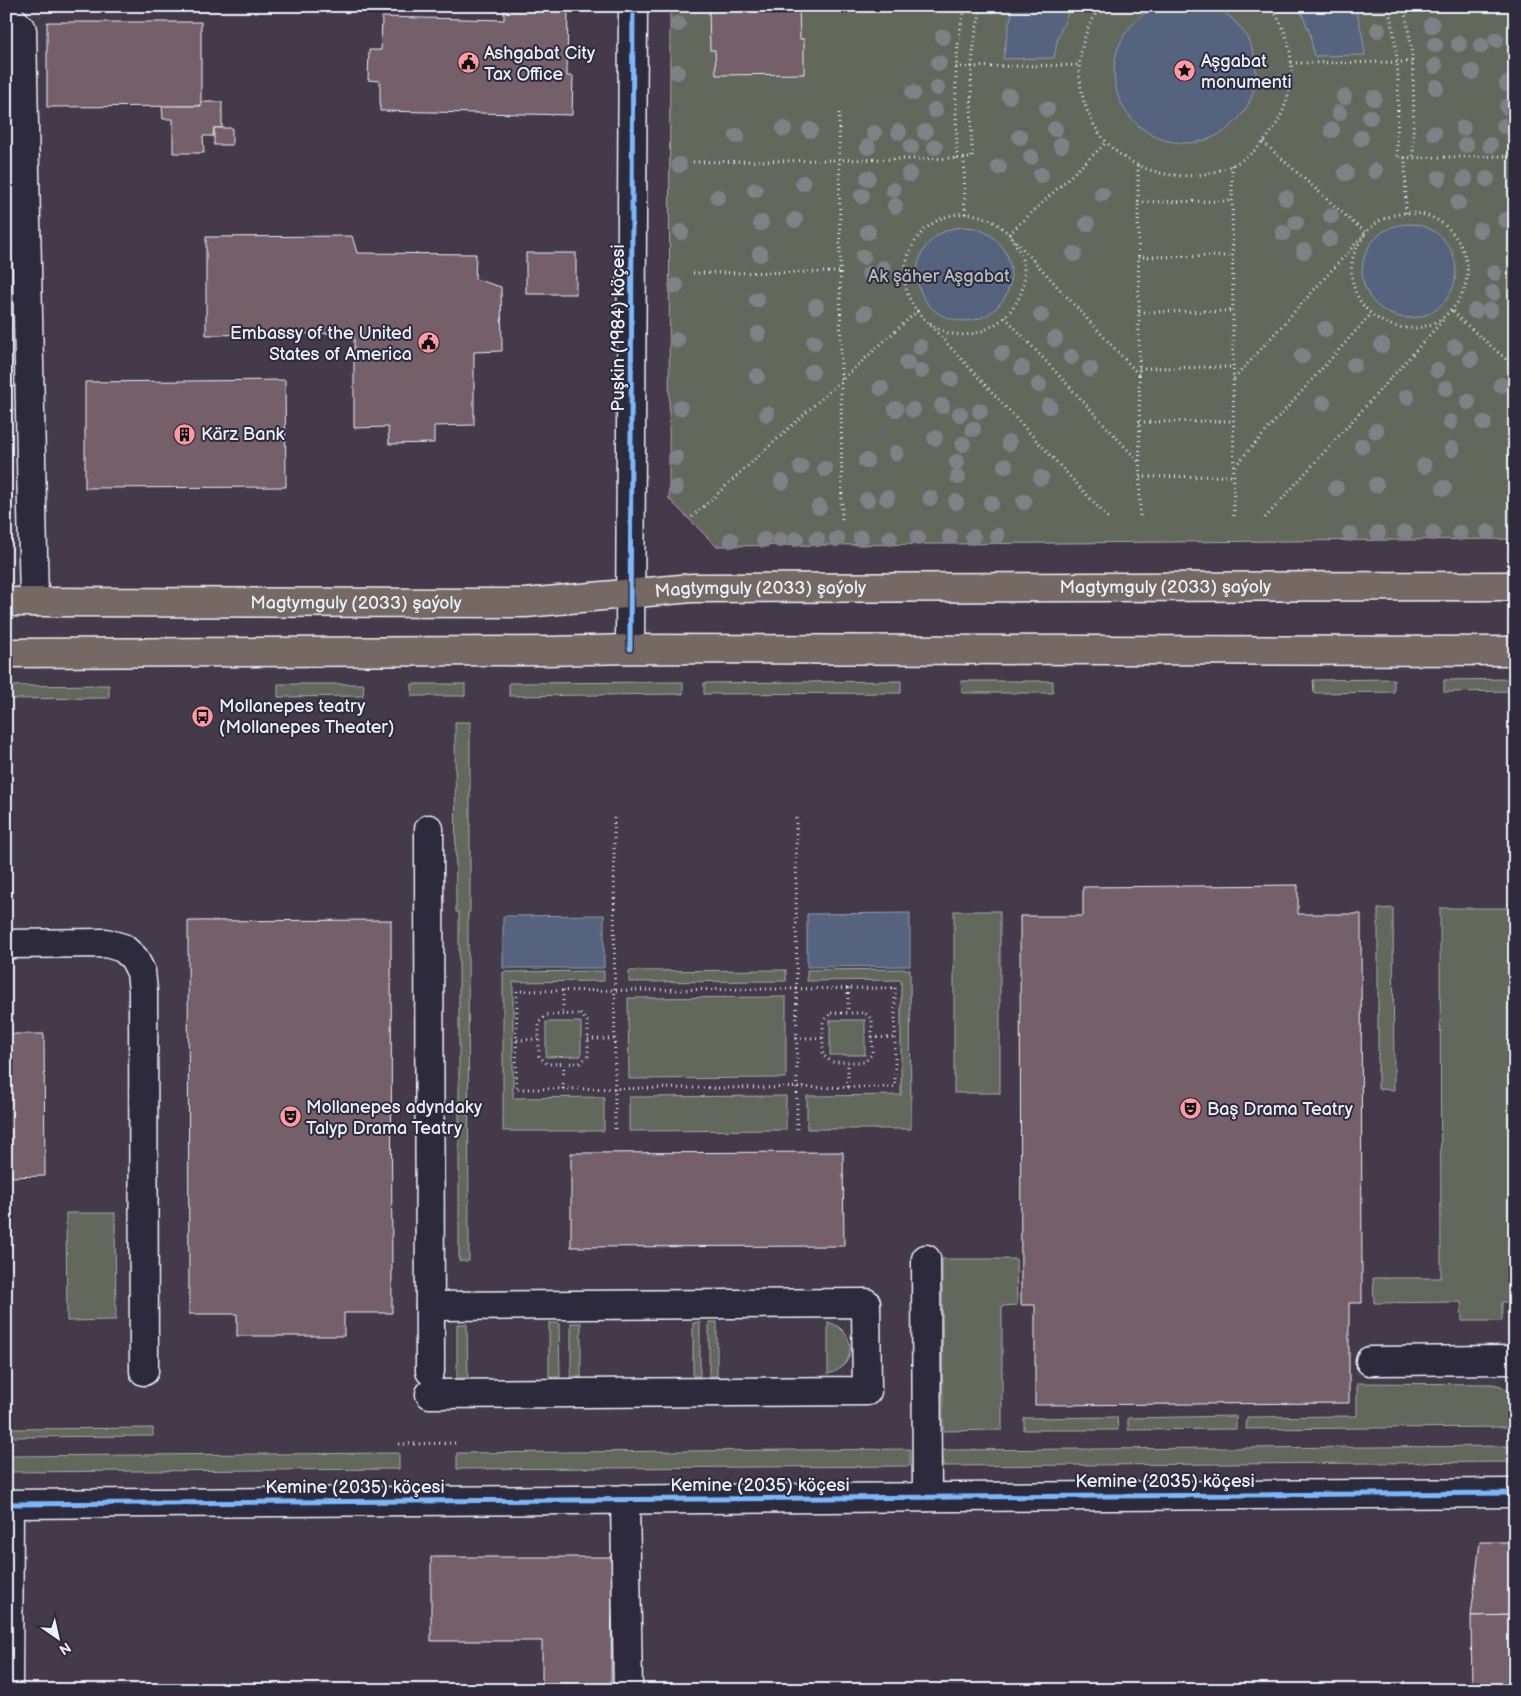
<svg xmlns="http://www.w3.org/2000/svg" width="1521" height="1696" viewBox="0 0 1521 1696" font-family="'Balsamiq Sans',sans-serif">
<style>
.green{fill:#62685b;stroke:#a5acaa}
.water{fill:#55637e;stroke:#909caf}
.building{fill:#75616a;stroke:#e8f1f8}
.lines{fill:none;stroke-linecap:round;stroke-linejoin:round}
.minor-casing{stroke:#e8f1f8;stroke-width:31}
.major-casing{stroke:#e8f1f8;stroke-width:31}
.path{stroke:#e8f1f8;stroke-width:3;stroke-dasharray:1 4;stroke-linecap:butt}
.minor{stroke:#2f2a3d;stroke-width:28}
.major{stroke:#766964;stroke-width:28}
.cycleway-casing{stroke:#2f2a3d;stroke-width:8}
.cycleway{stroke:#7ab7fb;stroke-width:5}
.tree{fill:#808087}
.labels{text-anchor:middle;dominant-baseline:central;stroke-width:4;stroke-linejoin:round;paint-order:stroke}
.poi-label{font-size:18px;fill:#e8f1f8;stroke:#2f2a3d;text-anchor:start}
.park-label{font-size:18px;fill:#b2bab9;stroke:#2f2a3d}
.street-label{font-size:18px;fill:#e8f1f8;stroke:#2f2a3d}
</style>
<rect width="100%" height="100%" fill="#443a4a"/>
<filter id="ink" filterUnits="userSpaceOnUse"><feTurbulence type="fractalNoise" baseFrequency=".02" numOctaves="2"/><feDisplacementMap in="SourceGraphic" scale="10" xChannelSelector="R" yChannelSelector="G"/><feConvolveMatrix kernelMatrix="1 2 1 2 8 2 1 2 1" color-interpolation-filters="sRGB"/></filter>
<g filter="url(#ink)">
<g class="green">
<polygon points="670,6 1515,6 1515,539 716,546 669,499"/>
<polygon points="1394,679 1394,692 1314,693 1313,680"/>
<polygon points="1515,679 1515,691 1444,692 1444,680"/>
<polygon points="901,681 901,693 704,694 704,683"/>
<polygon points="961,681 1053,681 1053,693 962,693"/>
<polygon points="683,682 683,694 509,696 509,683"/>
<polygon points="364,684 363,696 278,697 278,684"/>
<rect x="412" y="684" width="53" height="12"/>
<polygon points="109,685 109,698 6,699 6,686"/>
<polygon points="455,722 470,722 470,912 468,912 469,1261 459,1261 459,912 456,912"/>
<polygon points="1393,908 1394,1090 1378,1089 1378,909"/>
<polygon points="1440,908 1515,908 1515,1302 1502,1302 1502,1321 1462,1321 1461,1302 1374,1303 1373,1278 1441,1278"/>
<rect x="954" y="911" width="46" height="182"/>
<polygon points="910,969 911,1129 807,1129 807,1096 901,1095 901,980 807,981 807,970"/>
<polygon points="786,970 786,981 629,982 629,971"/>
<polygon points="604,971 604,981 513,982 513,1098 604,1097 604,1131 503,1131 503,972"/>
<polygon points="786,997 786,1078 629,1079 628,998"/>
<rect x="830" y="1020" width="35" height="35"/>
<polygon points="546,1022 581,1022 581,1056 546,1057"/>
<polygon points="786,1096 786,1130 629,1131 629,1097"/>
<polygon points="66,1213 115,1213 116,1320 67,1321"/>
<polygon points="942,1259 1016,1259 1017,1305 1002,1306 1002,1430 943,1431"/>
<polygon points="700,1322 700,1376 693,1376 693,1323"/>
<rect x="709" y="1322" width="8" height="54"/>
<path d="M828 1322C857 1330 858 1367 828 1374Z"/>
<polygon points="549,1323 559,1323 560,1377 549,1377"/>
<rect x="571" y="1323" width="10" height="54"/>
<polygon points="457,1324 467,1324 468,1378 457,1378"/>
<polygon points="1357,1383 1493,1384 1501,1386 1515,1395 1515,1427 1246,1429 1247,1417 1357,1416"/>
<polygon points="1236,1416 1236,1429 1128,1430 1128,1418"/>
<polygon points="1117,1417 1118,1430 1024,1430 1024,1418"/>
<polygon points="153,1428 153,1436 6,1437 6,1429"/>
<polygon points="1515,1446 1515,1462 943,1466 943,1450"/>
<polygon points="910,1449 910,1466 457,1469 457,1453"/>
<polygon points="399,1453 399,1469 6,1472 6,1456"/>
</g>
<g class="water">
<circle cx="1185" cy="72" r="71"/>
<polygon points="1014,6 1071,6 1058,37 1054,58 1003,59 1009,24"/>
<polygon points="1299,6 1355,6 1362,34 1365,55 1314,56 1310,34"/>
<circle cx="1409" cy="271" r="47"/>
<circle cx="964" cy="274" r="47"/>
<polygon points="910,913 910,966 807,967 807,914"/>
<polygon points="604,915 604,968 503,968 503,916"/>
</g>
<g class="building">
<polygon points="504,6 568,6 567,76 573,76 572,115 380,111 380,81 368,80 369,50 381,50 382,17 504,20"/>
<polygon points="709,6 799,6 800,39 804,39 804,74 716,75 715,50 710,50"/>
<polygon points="47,22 201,22 201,106 47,107"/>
<polygon points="201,102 222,102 222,128 214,128 213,136 203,136 204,153 173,153 173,119 163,119 162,106 201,106"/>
<rect x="214" y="128" width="18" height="17"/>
<polygon points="352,236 357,253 476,254 475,279 501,287 502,351 474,352 474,425 434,426 434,443 389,444 388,427 354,428 354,333 206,335 206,237"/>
<rect x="526" y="253" width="50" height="41"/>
<polygon points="285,380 286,487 85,488 85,382"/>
<polygon points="1298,885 1298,914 1361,914 1362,1303 1349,1303 1349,1403 1035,1405 1035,1305 1021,1305 1020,916 1083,916 1083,887"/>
<polygon points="391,920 392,1313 344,1313 344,1336 237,1336 237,1314 189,1314 188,921"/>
<polygon points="6,1034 44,1034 45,1176 6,1177"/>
<polygon points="843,1152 844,1246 571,1247 571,1153"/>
<polygon points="1480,1542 1515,1542 1515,1615 1471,1616"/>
<polygon points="431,1557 612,1557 611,1690 542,1690 542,1641 431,1641"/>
<polygon points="1515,1615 1515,1690 1472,1690 1471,1616"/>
</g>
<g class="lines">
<defs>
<g id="minor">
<polyline points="6,12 22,30 34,602"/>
<polyline points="630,649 633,6"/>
<polyline points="429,829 430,1371"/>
<polyline points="6,944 106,943 123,948 134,958 141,972 143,991 144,1371"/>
<polyline points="926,1259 927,1497"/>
<polyline points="430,1306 866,1303 867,1391 430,1394"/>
<polyline points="1370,1361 1515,1360"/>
<polyline points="625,1499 628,1690"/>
<polyline points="6,1504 1515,1493"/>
<polyline points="8,1690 9,1504"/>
</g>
<g id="major">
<path id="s1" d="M6 602 525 603 692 588 1515 586"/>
<polyline points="6,653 547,651 630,649 1515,651"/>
</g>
</defs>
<use href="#minor" class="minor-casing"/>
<use href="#major" class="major-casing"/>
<g class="path">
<path d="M1101 6C1085 27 1077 55 1080 81 1093 199 1257 210 1288 96 1296 66 1290 31 1270 6"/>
<path d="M1387 6C1403 54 1397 108 1397 158L1515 156"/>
<path d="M1403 6C1417 55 1413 107 1413 157"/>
<polyline points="1291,63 1412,62"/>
<polyline points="956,67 1080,65"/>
<polyline points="839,113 842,523"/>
<polyline points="1263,142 1356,225 1366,232"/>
<polyline points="1405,157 1406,213"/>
<polyline points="964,158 965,214"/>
<path d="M957 159C957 109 951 55 966 6"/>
<path d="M693 162 972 158C972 108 967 56 982 6"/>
<polyline points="1138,165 1140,519"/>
<polyline points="1232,165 1234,518"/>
<polyline points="1138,202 1232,201"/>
<polyline points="1009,234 1107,142"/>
<polyline points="1138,257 1233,256"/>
<polyline points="693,273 840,272"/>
<polyline points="1451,311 1452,309 1460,319 1515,367"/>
<path d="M918 312C882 269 925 200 980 216 992 219 1000 226 1009 234L1139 375"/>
<polyline points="1139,312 1233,311"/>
<polyline points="1005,317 1139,462"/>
<path d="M930 323C965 353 1019 321 1024 281 1026 263 1019 248 1009 234"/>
<polyline points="1139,368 1234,367"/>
<path d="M1234 379 1366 232C1371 228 1375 223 1381 220 1418 202 1456 220 1466 260 1470 274 1465 291 1457 303 1422 353 1345 323 1352 263 1353 251 1360 242 1366 232"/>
<polyline points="1139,422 1234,421"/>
<polyline points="1235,466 1371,314"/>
<polyline points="1140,477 1234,476"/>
<polyline points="692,517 917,311 1110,520"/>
<polyline points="1265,518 1444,319"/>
<polyline points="614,818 615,1131"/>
<polyline points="796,818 797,1130"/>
<polyline points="848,988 848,1013"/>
<polygon points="895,988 895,1087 516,1089 517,991"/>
<polyline points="563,990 563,1015"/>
<polygon points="831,1013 865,1013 872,1020 872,1054 865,1062 831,1062 823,1055 823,1021"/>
<polygon points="580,1014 588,1022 588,1056 580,1063 547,1064 539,1056 539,1022 547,1015"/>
<polyline points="872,1037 895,1038"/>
<polyline points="796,1038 823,1038"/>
<polyline points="588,1039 615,1039"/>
<polyline points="517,1040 539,1039"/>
<polyline points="848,1087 848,1062"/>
<polyline points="563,1089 564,1064"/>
<polyline points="399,1444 457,1443"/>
</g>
<use href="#minor" class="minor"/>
<use href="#major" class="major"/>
<defs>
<g id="cycleway">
<polyline points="630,649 633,6"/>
<polyline points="6,1504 1515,1493"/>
</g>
</defs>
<use href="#cycleway" class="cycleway-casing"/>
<use href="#cycleway" class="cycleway"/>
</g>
<g class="tree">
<circle cx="678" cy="24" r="8"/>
<circle cx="1432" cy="25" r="8"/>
<circle cx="1378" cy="30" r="8"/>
<circle cx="943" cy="37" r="8"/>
<circle cx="1496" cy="40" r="8"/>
<circle cx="1459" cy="44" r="8"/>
<circle cx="1435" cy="45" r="8"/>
<circle cx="1481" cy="46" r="8"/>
<circle cx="939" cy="63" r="8"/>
<circle cx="1435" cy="66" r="8"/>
<circle cx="677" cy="72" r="8"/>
<circle cx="1472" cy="72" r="8"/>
<circle cx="1507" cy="84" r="8"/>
<circle cx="1436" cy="87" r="8"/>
<circle cx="937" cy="88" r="8"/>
<circle cx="913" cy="93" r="8"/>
<circle cx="1009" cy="96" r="8"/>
<circle cx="1344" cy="97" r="8"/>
<circle cx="1374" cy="98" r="8"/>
<circle cx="1507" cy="107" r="8"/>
<circle cx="1047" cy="109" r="8"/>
<circle cx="935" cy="110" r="8"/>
<circle cx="1339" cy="113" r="8"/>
<circle cx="1370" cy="117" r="8"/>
<circle cx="1504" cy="126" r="8"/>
<circle cx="1463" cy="128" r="8"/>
<circle cx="784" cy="129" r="8"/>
<circle cx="1055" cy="129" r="8"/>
<circle cx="810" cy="130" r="8"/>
<circle cx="1332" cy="130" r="8"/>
<circle cx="899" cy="132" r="8"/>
<circle cx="925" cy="132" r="8"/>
<circle cx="874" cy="133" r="8"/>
<circle cx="1434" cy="133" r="8"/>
<circle cx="737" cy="136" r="8"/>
<circle cx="1020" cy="137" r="8"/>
<circle cx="1361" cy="138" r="8"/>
<circle cx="1061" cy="145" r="8"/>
<circle cx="1466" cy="145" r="8"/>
<circle cx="1490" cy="145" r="8"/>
<circle cx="868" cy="147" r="8"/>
<circle cx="911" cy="147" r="8"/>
<circle cx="935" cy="147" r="8"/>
<circle cx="1031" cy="157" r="8"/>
<circle cx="679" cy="165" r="8"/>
<circle cx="999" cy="167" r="8"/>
<circle cx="1375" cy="171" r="8"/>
<circle cx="1346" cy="173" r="8"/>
<circle cx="909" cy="174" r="8"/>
<circle cx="1041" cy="175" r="8"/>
<circle cx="868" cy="178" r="8"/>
<circle cx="1439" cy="178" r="8"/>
<circle cx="1465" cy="179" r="8"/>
<circle cx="1487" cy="179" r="8"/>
<circle cx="803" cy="183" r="8"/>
<circle cx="755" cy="190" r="8"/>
<circle cx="893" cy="190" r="8"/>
<circle cx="1102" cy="194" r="8"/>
<circle cx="862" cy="196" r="8"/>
<circle cx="718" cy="197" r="8"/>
<circle cx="1286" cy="198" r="8"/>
<circle cx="1458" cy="203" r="8"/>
<circle cx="895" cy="206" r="8"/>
<circle cx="1331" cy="216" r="8"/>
<circle cx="795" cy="220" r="8"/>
<circle cx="1505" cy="220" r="8"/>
<circle cx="761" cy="223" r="8"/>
<circle cx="1296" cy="223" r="8"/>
<circle cx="1087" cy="224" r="8"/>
<circle cx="1480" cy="230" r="8"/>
<circle cx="681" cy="232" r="8"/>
<circle cx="868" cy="232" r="8"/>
<circle cx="1283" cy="233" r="8"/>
<circle cx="1330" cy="239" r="8"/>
<circle cx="1304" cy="251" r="8"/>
<circle cx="760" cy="254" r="8"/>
<circle cx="1074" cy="254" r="8"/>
<circle cx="863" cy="257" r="8"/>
<circle cx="883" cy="268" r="8"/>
<circle cx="1494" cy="273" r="8"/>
<circle cx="869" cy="274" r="8"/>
<circle cx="676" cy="286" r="8"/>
<circle cx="1493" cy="293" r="8"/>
<circle cx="757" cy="300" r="8"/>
<circle cx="816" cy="306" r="8"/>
<circle cx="1490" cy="310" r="8"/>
<circle cx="1475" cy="311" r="8"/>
<circle cx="865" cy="313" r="8"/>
<circle cx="1041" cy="315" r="8"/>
<circle cx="1325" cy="329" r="8"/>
<circle cx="758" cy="334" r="8"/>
<circle cx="1055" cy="339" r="8"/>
<circle cx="677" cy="340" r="8"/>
<circle cx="814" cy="342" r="8"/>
<circle cx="1382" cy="345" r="8"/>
<circle cx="920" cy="347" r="8"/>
<circle cx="1455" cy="347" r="8"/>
<circle cx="1002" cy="353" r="8"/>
<circle cx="1302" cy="356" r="8"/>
<circle cx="1071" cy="357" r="8"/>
<circle cx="1471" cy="359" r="8"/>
<circle cx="907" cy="363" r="8"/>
<circle cx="1354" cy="365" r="8"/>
<circle cx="1022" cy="368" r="8"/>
<circle cx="1090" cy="369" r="8"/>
<circle cx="1437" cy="370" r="8"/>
<circle cx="921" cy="371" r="8"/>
<circle cx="812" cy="372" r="8"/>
<circle cx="757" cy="376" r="8"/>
<circle cx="951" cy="379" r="8"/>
<circle cx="1039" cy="385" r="8"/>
<circle cx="1501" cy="385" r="8"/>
<circle cx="881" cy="388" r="8"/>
<circle cx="1446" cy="388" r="8"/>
<circle cx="1407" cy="397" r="8"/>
<circle cx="1468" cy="402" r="8"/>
<circle cx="1323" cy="403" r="8"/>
<circle cx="942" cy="406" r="8"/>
<circle cx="1049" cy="406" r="8"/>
<circle cx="680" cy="408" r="8"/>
<circle cx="896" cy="409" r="8"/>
<circle cx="913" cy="410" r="8"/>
<circle cx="980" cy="411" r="8"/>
<circle cx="767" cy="414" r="8"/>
<circle cx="960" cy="414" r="8"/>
<circle cx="1450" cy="422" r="8"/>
<circle cx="1484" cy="423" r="8"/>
<circle cx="973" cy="429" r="8"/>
<circle cx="1376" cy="431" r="8"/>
<circle cx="935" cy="438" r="8"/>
<circle cx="1009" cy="443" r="8"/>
<circle cx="963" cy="444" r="8"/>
<circle cx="1362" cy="446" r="8"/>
<circle cx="1452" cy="449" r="8"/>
<circle cx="896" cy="453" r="8"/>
<circle cx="676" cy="458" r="8"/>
<circle cx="866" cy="461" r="8"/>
<circle cx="957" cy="462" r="8"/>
<circle cx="1005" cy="466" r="8"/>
<circle cx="1424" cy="466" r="8"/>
<circle cx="801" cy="467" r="8"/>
<circle cx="825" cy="469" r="8"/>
<circle cx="958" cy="477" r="8"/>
<circle cx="1041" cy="478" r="8"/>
<circle cx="782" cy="482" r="8"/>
<circle cx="1376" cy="485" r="8"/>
<circle cx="676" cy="488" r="8"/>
<circle cx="1336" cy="488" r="8"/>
<circle cx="1444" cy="488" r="8"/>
<circle cx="887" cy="498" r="8"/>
<circle cx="930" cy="498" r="8"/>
<circle cx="867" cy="500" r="8"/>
<circle cx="956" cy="502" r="8"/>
<circle cx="1024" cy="502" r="8"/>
<circle cx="991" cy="503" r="8"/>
<circle cx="819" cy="507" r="8"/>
<circle cx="1488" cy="532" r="8"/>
<circle cx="1378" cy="533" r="8"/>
<circle cx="1405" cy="533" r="8"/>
<circle cx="1433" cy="533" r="8"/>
<circle cx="1460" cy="533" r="8"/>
<circle cx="1350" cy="534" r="8"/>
<circle cx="997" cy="536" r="8"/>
<circle cx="950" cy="537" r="8"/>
<circle cx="973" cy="537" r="8"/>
<circle cx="861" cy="538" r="8"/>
<circle cx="890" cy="538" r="8"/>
<circle cx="918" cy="538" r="8"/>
<circle cx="796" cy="539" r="8"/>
<circle cx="817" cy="539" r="8"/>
<circle cx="837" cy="539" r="8"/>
<circle cx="731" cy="540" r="8"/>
<circle cx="764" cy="540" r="8"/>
<circle cx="780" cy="540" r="8"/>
</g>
</g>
<defs>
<symbol id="civic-disc" viewBox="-11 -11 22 22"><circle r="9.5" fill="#ff9aa2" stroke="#2f2a3d"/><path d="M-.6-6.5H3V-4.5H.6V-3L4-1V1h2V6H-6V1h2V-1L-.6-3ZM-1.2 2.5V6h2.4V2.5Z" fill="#111"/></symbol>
<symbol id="sight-disc" viewBox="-11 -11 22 22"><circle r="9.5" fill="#ff9aa2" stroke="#2f2a3d"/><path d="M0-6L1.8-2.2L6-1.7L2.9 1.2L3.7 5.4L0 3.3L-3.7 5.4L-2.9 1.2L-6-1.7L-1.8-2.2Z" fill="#111"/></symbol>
<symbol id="building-disc" viewBox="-11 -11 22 22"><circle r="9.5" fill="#ff9aa2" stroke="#2f2a3d"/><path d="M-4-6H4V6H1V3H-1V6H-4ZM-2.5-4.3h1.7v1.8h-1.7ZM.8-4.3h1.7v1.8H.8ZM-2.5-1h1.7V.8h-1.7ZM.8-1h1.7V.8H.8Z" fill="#111"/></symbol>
<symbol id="bus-disc" viewBox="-11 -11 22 22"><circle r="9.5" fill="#ff9aa2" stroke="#2f2a3d"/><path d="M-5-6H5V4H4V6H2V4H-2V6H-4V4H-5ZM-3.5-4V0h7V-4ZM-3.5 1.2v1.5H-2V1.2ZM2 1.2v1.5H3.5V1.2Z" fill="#111"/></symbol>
<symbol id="theatre-disc" viewBox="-11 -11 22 22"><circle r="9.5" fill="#ff9aa2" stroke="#2f2a3d"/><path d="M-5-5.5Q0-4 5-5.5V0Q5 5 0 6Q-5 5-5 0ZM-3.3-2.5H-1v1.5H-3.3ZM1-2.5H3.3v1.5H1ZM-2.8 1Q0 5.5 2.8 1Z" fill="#111"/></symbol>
</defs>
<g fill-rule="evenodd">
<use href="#civic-disc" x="456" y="50" width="25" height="25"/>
<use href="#sight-disc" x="1172" y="58" width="25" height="25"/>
<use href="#civic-disc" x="416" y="330" width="25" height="25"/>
<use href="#building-disc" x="172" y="422" width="25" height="25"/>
<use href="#bus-disc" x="190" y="704" width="25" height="25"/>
<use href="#theatre-disc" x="1178" y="1096" width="25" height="25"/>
<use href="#theatre-disc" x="278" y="1104" width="25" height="25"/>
</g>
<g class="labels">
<g class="poi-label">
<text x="484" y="53">Ashgabat City<tspan x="484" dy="21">Tax Office</tspan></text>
<text x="1201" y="61">Aşgabat<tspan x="1201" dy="21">monumenti</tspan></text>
<text x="412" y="333" text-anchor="end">Embassy of the United<tspan x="412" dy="21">States of America</tspan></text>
<text x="201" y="434">Kärz Bank</text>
<text x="219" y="706">Mollanepes teatry<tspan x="219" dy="21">(Mollanepes Theater)</tspan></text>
<text x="306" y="1107">Mollanepes adyndaky<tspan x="306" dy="21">Talyp Drama Teatry</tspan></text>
<text x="1207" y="1109">Baş Drama Teatry</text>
</g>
<g class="park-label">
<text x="939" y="276">Ak şäher Aşgabat</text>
</g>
<g class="street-label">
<text transform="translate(618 328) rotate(-90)">Puşkin (1984) köçesi</text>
<text stroke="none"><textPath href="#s1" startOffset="1160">Magtymguly (2033) şaýoly</textPath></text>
<text stroke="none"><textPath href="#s1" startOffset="755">Magtymguly (2033) şaýoly</textPath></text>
<text stroke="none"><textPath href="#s1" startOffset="350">Magtymguly (2033) şaýoly</textPath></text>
<text x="1165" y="1481">Kemine (2035) köçesi</text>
<text x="760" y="1485">Kemine (2035) köçesi</text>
<text x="355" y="1487">Kemine (2035) köçesi</text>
</g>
</g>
<rect width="1521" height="1696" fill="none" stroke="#2f2a3d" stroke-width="25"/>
<rect x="12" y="12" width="1496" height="1671" fill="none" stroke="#e8f1f8" stroke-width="2" filter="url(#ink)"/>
<g transform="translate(58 1638) rotate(146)" stroke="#2f2a3d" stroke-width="4" paint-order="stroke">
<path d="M0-4L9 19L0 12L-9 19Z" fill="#e8f1f8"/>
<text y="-8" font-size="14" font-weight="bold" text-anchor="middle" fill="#e8f1f8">N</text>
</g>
</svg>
